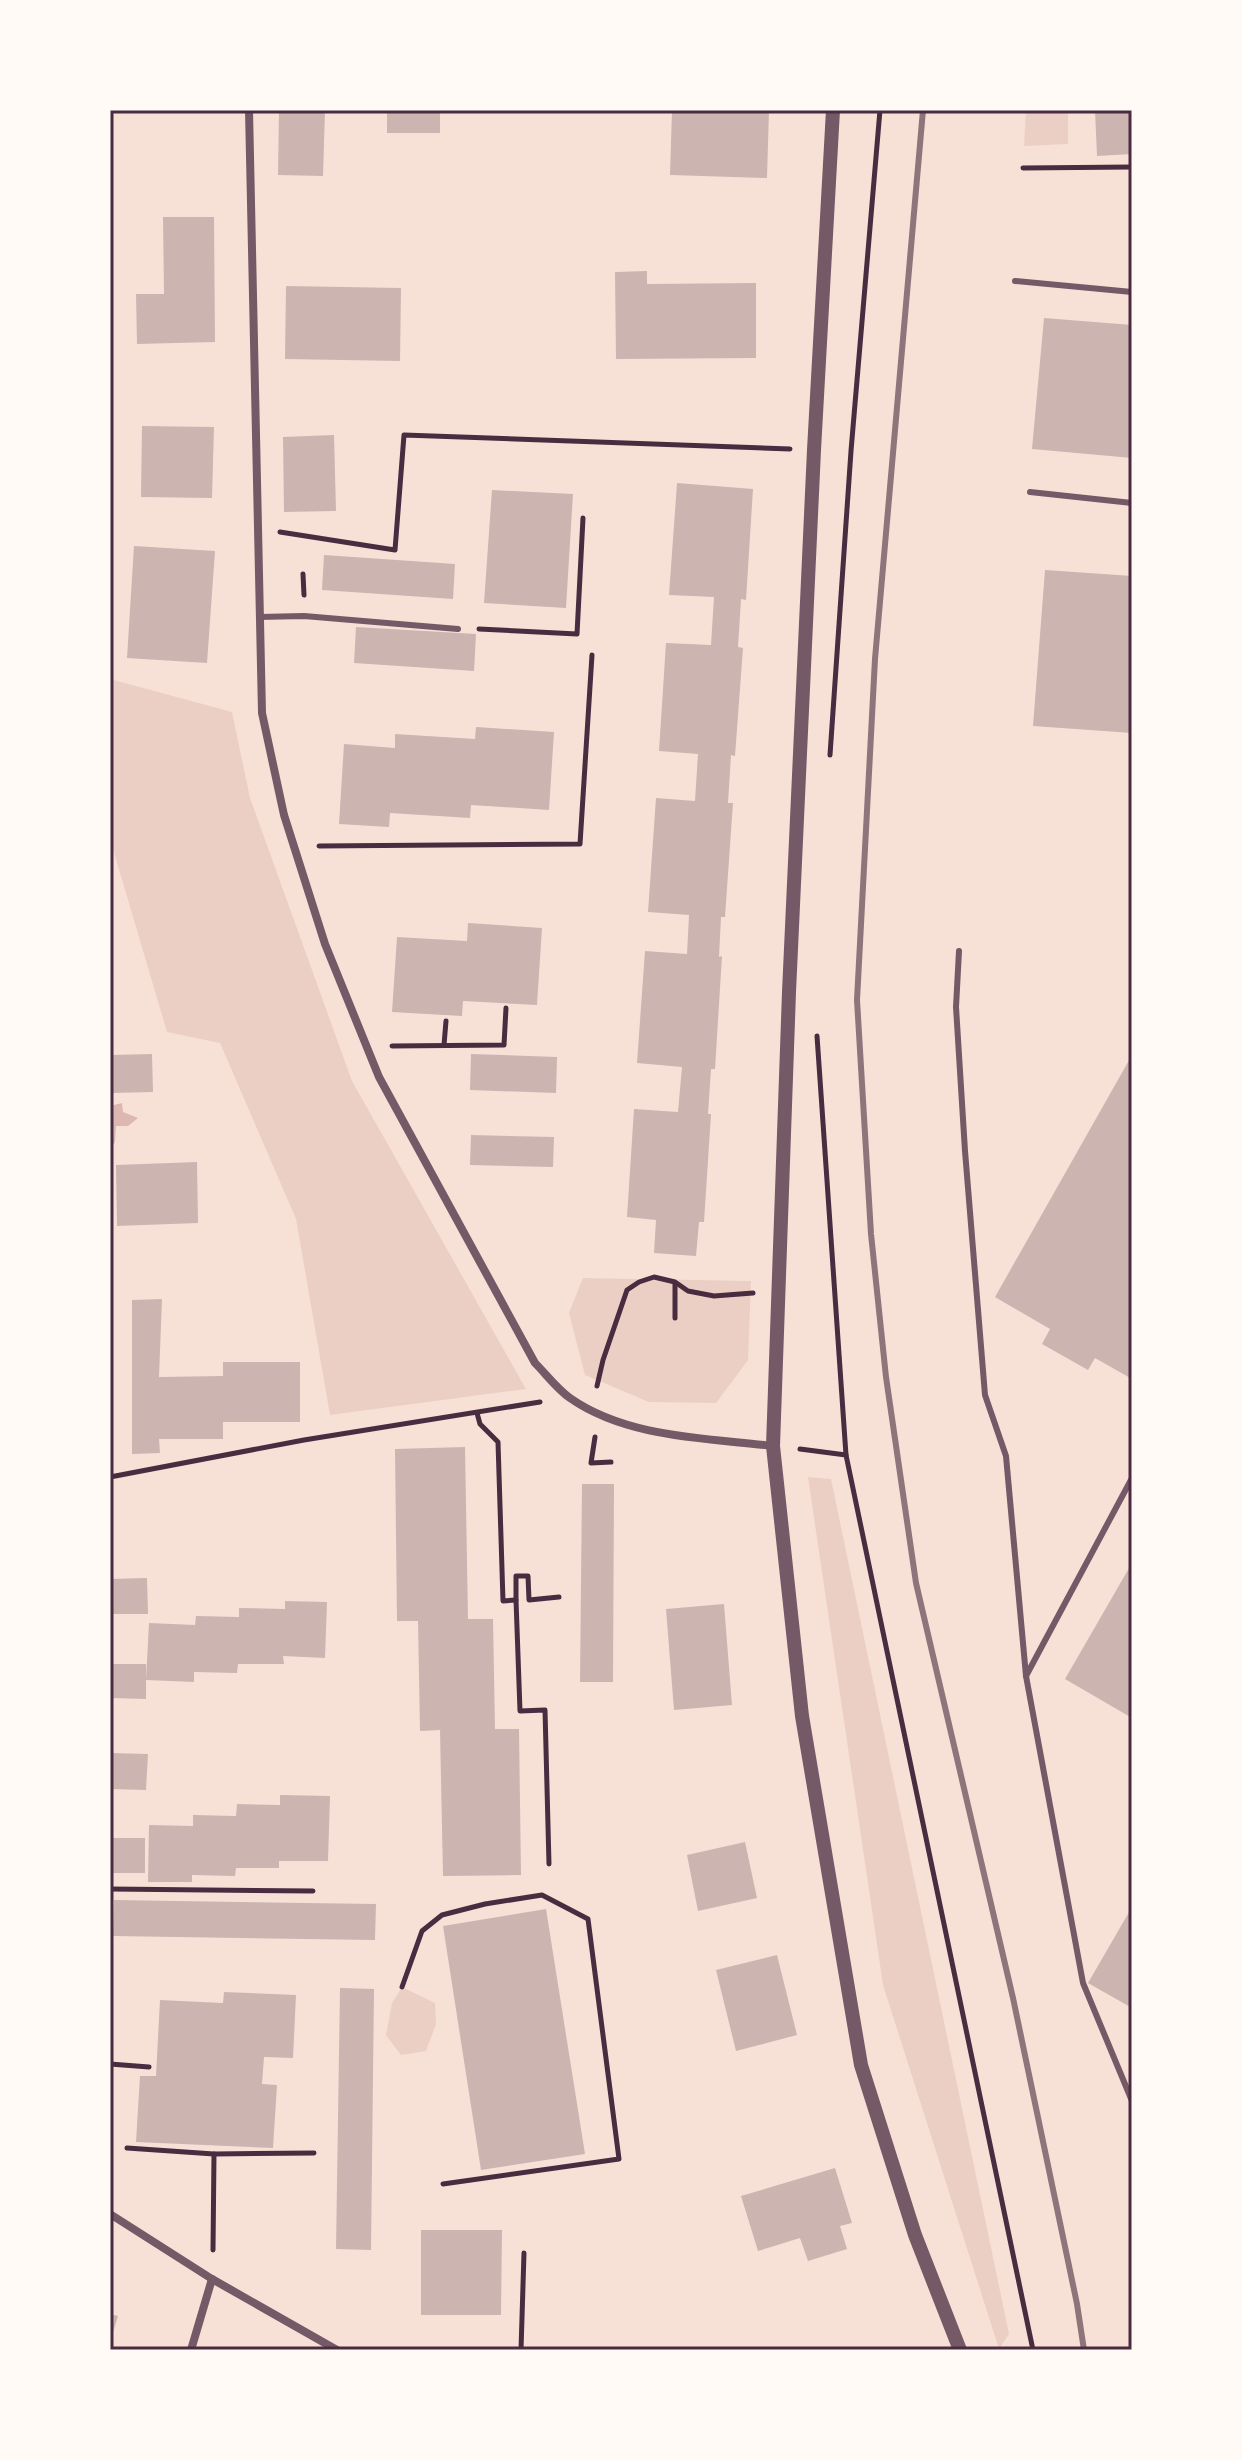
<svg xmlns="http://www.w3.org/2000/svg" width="1242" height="2460" viewBox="0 0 1242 2460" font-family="'Source Serif 4',serif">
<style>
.green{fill:#ebcfc5}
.water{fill:#dcb8b0}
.building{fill:#ccb4b1}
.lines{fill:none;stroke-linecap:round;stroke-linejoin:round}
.path{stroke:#4a2c40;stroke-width:5}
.service{stroke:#755966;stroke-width:6}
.minor{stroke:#755966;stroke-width:8}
.tertiary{stroke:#755966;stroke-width:14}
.rail{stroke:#8f747c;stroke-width:6}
.neatline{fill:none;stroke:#4a2c40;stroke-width:3}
</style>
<rect width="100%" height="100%" fill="#f7e1d7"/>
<g class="green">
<polygon points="1026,110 1068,110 1068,144 1024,146"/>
<polygon points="110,679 232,712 250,798 352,1081 526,1389 330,1415 296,1219 220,1043 167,1032 110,839"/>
<polygon points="583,1278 751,1281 748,1360 716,1403 649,1402 585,1375 569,1313"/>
<polygon points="808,1477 831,1479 1009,2334 999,2349 883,1985"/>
<polygon points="402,1987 435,2003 436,2024 426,2051 401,2055 386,2035 392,2003"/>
</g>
<polygon class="water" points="122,1103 123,1112 138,1118 128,1126 116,1126 115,1142 110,1150 110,1106"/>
<g class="building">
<rect x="110" y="110" width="34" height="3"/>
<polygon points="279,110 325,110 323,176 278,175"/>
<rect x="387" y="110" width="53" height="23"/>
<polygon points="672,110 769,110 767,178 670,175"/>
<polygon points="1095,110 1132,110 1132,154 1097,156"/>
<polygon points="163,217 214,217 215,342 137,344 136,294 164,294"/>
<polygon points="647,271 647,284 756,283 756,358 616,359 615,272"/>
<polygon points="286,286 401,288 400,361 285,359"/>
<polygon points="1044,318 1132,325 1132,458 1032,449"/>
<polygon points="142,426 214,427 212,498 141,497"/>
<polygon points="334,435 336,511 284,512 283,437"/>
<polygon points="677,483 753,489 746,600 741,599 738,647 743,648 735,756 731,755 728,803 733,803 725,917 721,917 719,957 722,956 715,1069 711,1069 708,1114 711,1114 704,1222 699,1222 696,1256 654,1253 656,1220 627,1217 634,1109 678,1112 682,1067 637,1063 645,951 687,954 689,915 648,912 656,798 695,801 698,754 659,751 666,643 711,645 714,597 669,595"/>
<polygon points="492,490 573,494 566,608 484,603"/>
<polygon points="134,546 215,551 207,663 127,658"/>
<polygon points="324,555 455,564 453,599 322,590"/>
<polygon points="1045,570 1132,576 1132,733 1033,726"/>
<polygon points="356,627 476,634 474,671 354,663"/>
<polygon points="476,727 554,732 549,810 471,805 470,818 390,813 389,827 339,824 344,744 395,748 395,734 475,739"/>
<polygon points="468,923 542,928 537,1005 463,1001 462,1016 392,1012 397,937 467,941"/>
<polygon points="152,1054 153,1092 110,1093 110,1055"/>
<polygon points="471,1054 557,1057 556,1093 470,1090"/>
<polygon points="1132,1055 1132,1379 1095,1358 1088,1370 1042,1344 1050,1329 995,1297"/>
<polygon points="471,1135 554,1137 553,1167 470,1165"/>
<polygon points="197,1162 198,1223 117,1226 116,1165"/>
<polygon points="162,1299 159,1377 223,1376 223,1362 300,1362 300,1422 223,1422 223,1439 159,1439 160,1453 132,1454 132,1300"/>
<polygon points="465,1447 468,1619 493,1619 495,1729 519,1729 521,1875 443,1876 440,1730 420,1731 418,1621 397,1621 395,1449"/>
<polygon points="582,1484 614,1484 613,1682 580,1682"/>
<polygon points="1132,1563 1132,1718 1065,1679"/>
<polygon points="147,1578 148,1614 110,1614 110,1579"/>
<polygon points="285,1601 327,1602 325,1658 283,1656 284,1664 238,1664 237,1673 194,1672 194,1682 146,1680 149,1623 195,1625 196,1616 239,1617 239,1608 285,1609"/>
<polygon points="724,1604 732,1705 674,1710 666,1609"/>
<polygon points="110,1664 146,1664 146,1699 110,1698"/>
<polygon points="110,1753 148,1754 146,1790 110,1789"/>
<polygon points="280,1795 330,1796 328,1861 279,1861 279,1868 236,1868 235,1876 192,1875 192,1882 148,1882 149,1825 193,1826 193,1815 236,1816 237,1804 280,1805"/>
<rect x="110" y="1838" width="35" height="35"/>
<polygon points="745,1842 757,1898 698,1911 687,1855"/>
<polygon points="114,1900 376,1904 375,1940 113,1936"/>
<polygon points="1132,1907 1132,2008 1088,1983"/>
<polygon points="546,1909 585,2154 481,2170 443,1926"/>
<polygon points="777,1955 797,2035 736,2051 716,1970"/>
<polygon points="340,1988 374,1989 371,2250 336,2249"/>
<polygon points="224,1992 296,1995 293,2058 264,2057 262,2084 277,2085 273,2148 136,2142 140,2076 156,2076 160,2000 223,2003"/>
<polygon points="835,2168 852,2223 840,2226 847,2249 808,2261 800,2238 758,2251 741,2196"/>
<polygon points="421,2230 502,2230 501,2315 421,2315"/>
<polygon points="110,2314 118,2316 111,2339 110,2339"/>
</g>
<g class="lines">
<g class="path">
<polyline points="1023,168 1132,167"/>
<polyline points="280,532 395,550 404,435 790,449"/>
<polyline points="303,574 304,595"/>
<polyline points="479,629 577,634 583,518"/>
<polyline points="830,755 851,451 880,110"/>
<polyline points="319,846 580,844 592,655"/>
<polyline points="817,1036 846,1455 1033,2350"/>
<polyline points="444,1045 446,1021"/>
<polyline points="392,1046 504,1045 506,1008"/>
<polyline points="675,1318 675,1283"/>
<polyline points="597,1386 603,1360 627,1290 639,1282 654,1277 675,1282 688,1291 714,1296 753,1293"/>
<polyline points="477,1413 480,1424 498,1442 503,1601 516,1600 520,1711 545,1710 549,1864"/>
<polyline points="595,1437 591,1463 611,1462"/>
<polyline points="800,1449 846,1455"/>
<polyline points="110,1477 304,1440 540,1402"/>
<polyline points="516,1600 516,1576 528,1576 529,1600 559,1597"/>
<polyline points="110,1889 313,1891"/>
<polyline points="402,1987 422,1931 442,1915 485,1904 542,1895 588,1919 619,2159 443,2184"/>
<polyline points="110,2064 149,2067"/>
<polyline points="127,2148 214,2154"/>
<polyline points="213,2250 214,2154 314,2153"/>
<polyline points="521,2350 524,2253"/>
</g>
<g class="service">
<polyline points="1015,281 1132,292"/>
<polyline points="1030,492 1132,503"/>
<polyline points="259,617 304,616 458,629"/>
<polyline points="959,951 956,1007 965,1151 985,1395 1006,1456 1026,1676 1083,1983 1132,2101"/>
<polyline points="1026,1676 1132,1478"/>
</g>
<g class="minor">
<path d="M249 110 262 713 284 815 325 944 379 1077 535 1363C546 1374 557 1389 570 1398 627 1438 706 1438 773 1446"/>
<polyline points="110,2214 212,2279 337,2350"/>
<polyline points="191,2350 212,2279"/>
</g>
<polyline class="tertiary" points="833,110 814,450 789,992 773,1446 802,1716 861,2065 915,2235 960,2350"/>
<polyline class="rail" points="923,110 875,659 857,1000 871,1234 886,1377 916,1583 1013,1998 1077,2304 1084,2350"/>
</g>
<rect width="1242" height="2460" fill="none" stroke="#fffaf5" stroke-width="224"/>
<rect x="112" y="112" width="1018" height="2236" class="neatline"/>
</svg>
